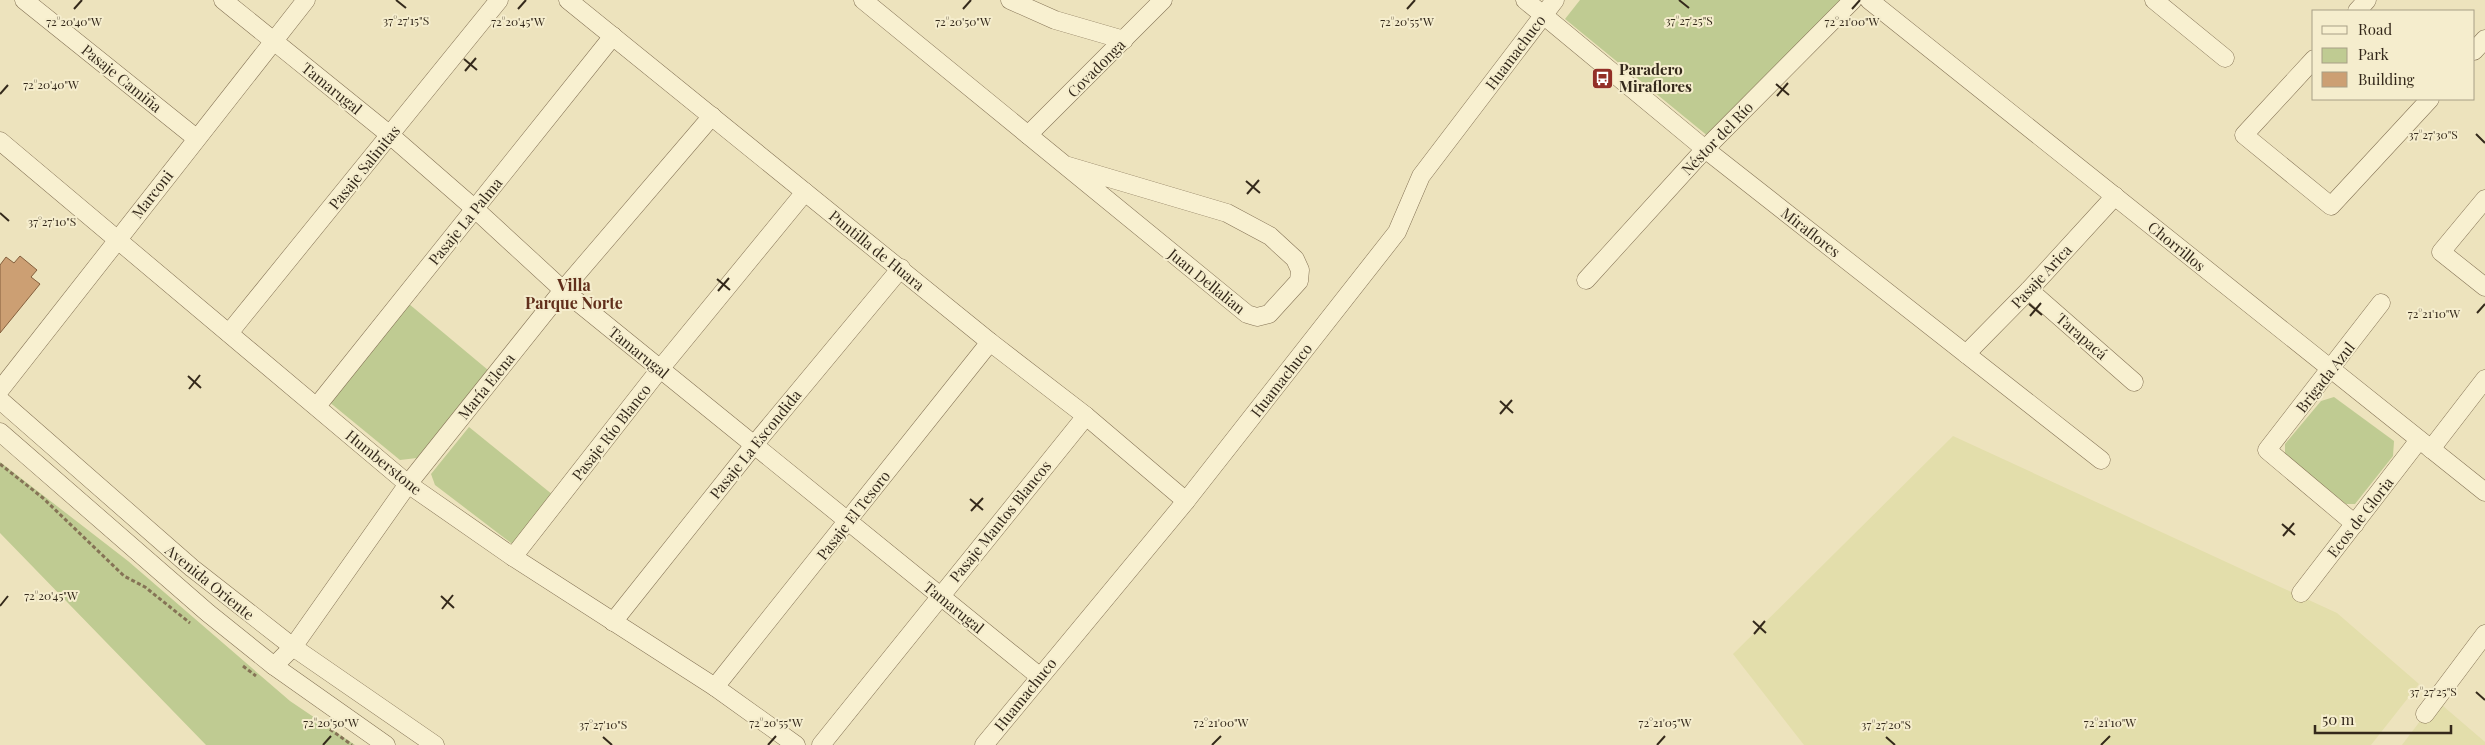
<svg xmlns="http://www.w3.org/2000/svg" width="2485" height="745" viewBox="0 0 2485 745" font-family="'Playfair Display',serif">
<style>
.farmland{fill:#e3deab}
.green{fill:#bfcb92}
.building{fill:#cc9f73;stroke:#845f3d}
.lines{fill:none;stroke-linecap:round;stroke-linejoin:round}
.minor-casing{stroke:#857356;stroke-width:19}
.path{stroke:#857356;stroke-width:3;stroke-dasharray:4 2.5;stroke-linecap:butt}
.minor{stroke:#f8f0d0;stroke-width:18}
.ticks{fill:none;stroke:#34291b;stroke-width:2}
.labels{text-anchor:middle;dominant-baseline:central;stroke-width:4;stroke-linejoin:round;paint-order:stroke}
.street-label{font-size:15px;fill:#34291b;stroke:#f5edcd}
.poi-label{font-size:15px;font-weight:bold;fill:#34291b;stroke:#f5edcd;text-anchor:start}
.neighbourhood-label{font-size:16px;font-weight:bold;fill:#612f1b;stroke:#f5edcd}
.ticks-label{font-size:12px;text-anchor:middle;fill:#34291b;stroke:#f5edcd;stroke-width:4;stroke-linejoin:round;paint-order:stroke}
</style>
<rect width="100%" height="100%" fill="#ede3bd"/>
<g class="farmland">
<polygon points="1953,436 2337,613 2419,684 2371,745 1804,745 1733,654"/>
<polygon points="2436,700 2485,742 2485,745 2402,745"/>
</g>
<g class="green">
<polygon points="1580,0 1846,0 1709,137 1565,19"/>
<polygon points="409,304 488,370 417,458 400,460 328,401"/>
<polygon points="2334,397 2394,441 2393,456 2355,504 2346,504 2285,455 2285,444 2321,401"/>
<polygon points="469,427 553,495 515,546 435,485 431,474"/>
<polygon points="0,462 128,561 290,701 355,745 206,745 0,533"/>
</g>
<polygon class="building" points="20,256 37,270 31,277 40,284 0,333 0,265 6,257 14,263"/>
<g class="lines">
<defs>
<g id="minor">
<polyline points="24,0 196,138"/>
<polyline points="223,0 390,135 475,209 563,290 1039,676"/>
<polyline points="568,0 990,342 1086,416 1186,501"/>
<polyline points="863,0 1247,314 1257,317 1269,314 1299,281 1300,270 1295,259 1270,236 1227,213 1065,165"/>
<polyline points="1010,0 1055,20 1124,40"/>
<polyline points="1525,0 1705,149 2101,460"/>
<polyline points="1869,0 2485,492"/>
<polyline points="2154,0 2225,58"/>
<polyline points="2357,11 2367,0"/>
<polyline points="2474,51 2485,39"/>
<polyline points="2314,59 2244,135 2331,206 2430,99"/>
<polyline points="1028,135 1163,0"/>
<polyline points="0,141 408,484 513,557 715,687 796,745"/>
<polyline points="2485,199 2441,252 2485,287"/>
<polyline points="1586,280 1705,149 1853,0"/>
<polyline points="2029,290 2134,382"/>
<polyline points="229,333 499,0"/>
<polyline points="1966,354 2029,290 2115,196"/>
<polyline points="0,390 306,0"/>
<polyline points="0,400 192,568 293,647 435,745"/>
<polyline points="317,406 613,36"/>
<polyline points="0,432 208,613 274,666 386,745"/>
<polyline points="2431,449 2485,379"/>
<polyline points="2355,524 2267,450 2381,303"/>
<polyline points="513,557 660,369 805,192"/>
<polyline points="2301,593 2419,440"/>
<polyline points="613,622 754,445 901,268"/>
<polyline points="274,666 293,647 408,484 563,290 712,116"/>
<polyline points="715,687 990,342"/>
<polyline points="2425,714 2485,634"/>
<polyline points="821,745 1086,416"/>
<polyline points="984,745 1186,501 1397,232 1421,176 1555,0"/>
</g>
</defs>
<use href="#minor" class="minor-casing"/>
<g class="path">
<polyline points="0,464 43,498 124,576 145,587 190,623"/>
<polyline points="243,666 256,676"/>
<polyline points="314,718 352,745"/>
</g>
<use href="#minor" class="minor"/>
</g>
<path class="ticks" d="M396 0 406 8M1679 0 1689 8M74 9 82 0M518 9 526 0M963 9 971 0M1407 9 1415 0M1852 9 1860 0M464 59 477 70M465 71 476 58M1776 84 1789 95M0 94 8 85M1777 96 1788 83M2476 134 2485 143M1246 181 1260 193M1247 194 1259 180M0 213 9 221M717 279 730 290M718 291 729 278M2029 304 2042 315M2477 313 2485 304M2030 316 2041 303M188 376 201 388M189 389 200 375M1500 401 1513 413M1500 414 1512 400M970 499 983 510M971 511 983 498M2282 524 2295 535M2283 536 2294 523M441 596 454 608M0 606 8 596M442 609 453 595M1753 621 1766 633M1754 634 1765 621M2476 692 2485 700M603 737 612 745M1886 737 1895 745M323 745 331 736M768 745 776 736M1212 745 1221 736M1657 745 1665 736M2101 745 2110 736"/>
<defs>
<symbol id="bus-square" viewBox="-11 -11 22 22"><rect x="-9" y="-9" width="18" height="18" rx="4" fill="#932f27" stroke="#f5edcd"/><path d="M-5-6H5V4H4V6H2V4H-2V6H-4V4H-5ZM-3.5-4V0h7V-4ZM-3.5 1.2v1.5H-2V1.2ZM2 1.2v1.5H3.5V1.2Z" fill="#fff"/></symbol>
</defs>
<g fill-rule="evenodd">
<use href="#bus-square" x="1590" y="66" width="25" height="25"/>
</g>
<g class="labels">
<g class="street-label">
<text transform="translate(1515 52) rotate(-53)">Huamachuco</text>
<text transform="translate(1096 68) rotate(-45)">Covadonga</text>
<text transform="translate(122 78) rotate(39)">Pasaje Camiña</text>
<text transform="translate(332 88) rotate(39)">Tamarugal</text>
<text transform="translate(1717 138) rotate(-46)">Néstor del Río</text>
<text transform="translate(364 167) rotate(-51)">Pasaje Salinitas</text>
<text transform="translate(152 194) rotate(-52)">Marconi</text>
<text transform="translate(465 221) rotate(-51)">Pasaje La Palma</text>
<text transform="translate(1811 232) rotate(38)">Miraflores</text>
<text transform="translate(2177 246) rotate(39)">Chorrillos</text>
<text transform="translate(877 250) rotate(39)">Puntilla de Huara</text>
<text transform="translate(2041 276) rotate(-47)">Pasaje Arica</text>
<text transform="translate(1207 281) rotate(39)">Juan Dellalian</text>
<text transform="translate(2082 336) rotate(41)">Tarapacá</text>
<text transform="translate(639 352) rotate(39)">Tamarugal</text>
<text transform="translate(2325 377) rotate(-52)">Brigada Azul</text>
<text transform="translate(1281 380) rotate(-52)">Huamachuco</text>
<text transform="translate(486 386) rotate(-51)">María Elena</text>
<text transform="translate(611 432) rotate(-52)">Pasaje Río Blanco</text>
<text transform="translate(755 444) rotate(-51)">Pasaje La Escondida</text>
<text transform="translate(384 462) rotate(39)">Humberstone</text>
<text transform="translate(853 515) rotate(-52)">Pasaje El Tesoro</text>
<text transform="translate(2360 517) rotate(-52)">Ecos de Gloria</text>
<text transform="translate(1000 521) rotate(-51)">Pasaje Mantos Blancos</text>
<text transform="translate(210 582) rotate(39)">Avenida Oriente</text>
<text transform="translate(954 607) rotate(39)">Tamarugal</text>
<text transform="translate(1025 694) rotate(-51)">Huamachuco</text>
</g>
<g class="poi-label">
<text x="1619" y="69">Paradero<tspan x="1619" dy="17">Miraflores</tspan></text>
</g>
<g class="neighbourhood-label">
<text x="574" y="284">Villa<tspan x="574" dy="18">Parque Norte</tspan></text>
</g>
</g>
<g class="ticks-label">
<text x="406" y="25">37°27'15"S</text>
<text x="1689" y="25">37°27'25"S</text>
<text x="74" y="26">72°20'40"W</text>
<text x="518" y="26">72°20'45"W</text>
<text x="963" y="26">72°20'50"W</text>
<text x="1407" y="26">72°20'55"W</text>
<text x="1852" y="26">72°21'00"W</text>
<text x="51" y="89">72°20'40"W</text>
<text x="2433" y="139">37°27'30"S</text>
<text x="52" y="226">37°27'10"S</text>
<text x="2434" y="318">72°21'10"W</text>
<text x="51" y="600">72°20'45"W</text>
<text x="2433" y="696">37°27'25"S</text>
<text x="331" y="727">72°20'50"W</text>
<text x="776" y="727">72°20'55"W</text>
<text x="1221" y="727">72°21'00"W</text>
<text x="1665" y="727">72°21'05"W</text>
<text x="2110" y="727">72°21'10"W</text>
<text x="603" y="729">37°27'10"S</text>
<text x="1886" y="729">37°27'20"S</text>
</g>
<rect x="2312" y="10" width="162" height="90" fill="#f5edcd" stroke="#a89f86"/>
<rect x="2322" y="26" width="25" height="8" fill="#f8f0d0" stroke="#a89f86"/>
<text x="2358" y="35" font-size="15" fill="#34291b">Road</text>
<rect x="2322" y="48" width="25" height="15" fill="#bfcb92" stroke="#a89f86"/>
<text x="2358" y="60" font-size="15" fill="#34291b">Park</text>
<rect x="2322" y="72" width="25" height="15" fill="#cc9f73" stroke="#a89f86"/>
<text x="2358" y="85" font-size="15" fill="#34291b">Building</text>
<path d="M2315 725v8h136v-8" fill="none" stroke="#34291b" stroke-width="2.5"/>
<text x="2322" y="725" font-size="15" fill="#34291b" stroke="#f5edcd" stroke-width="4" paint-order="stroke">50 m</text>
</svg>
